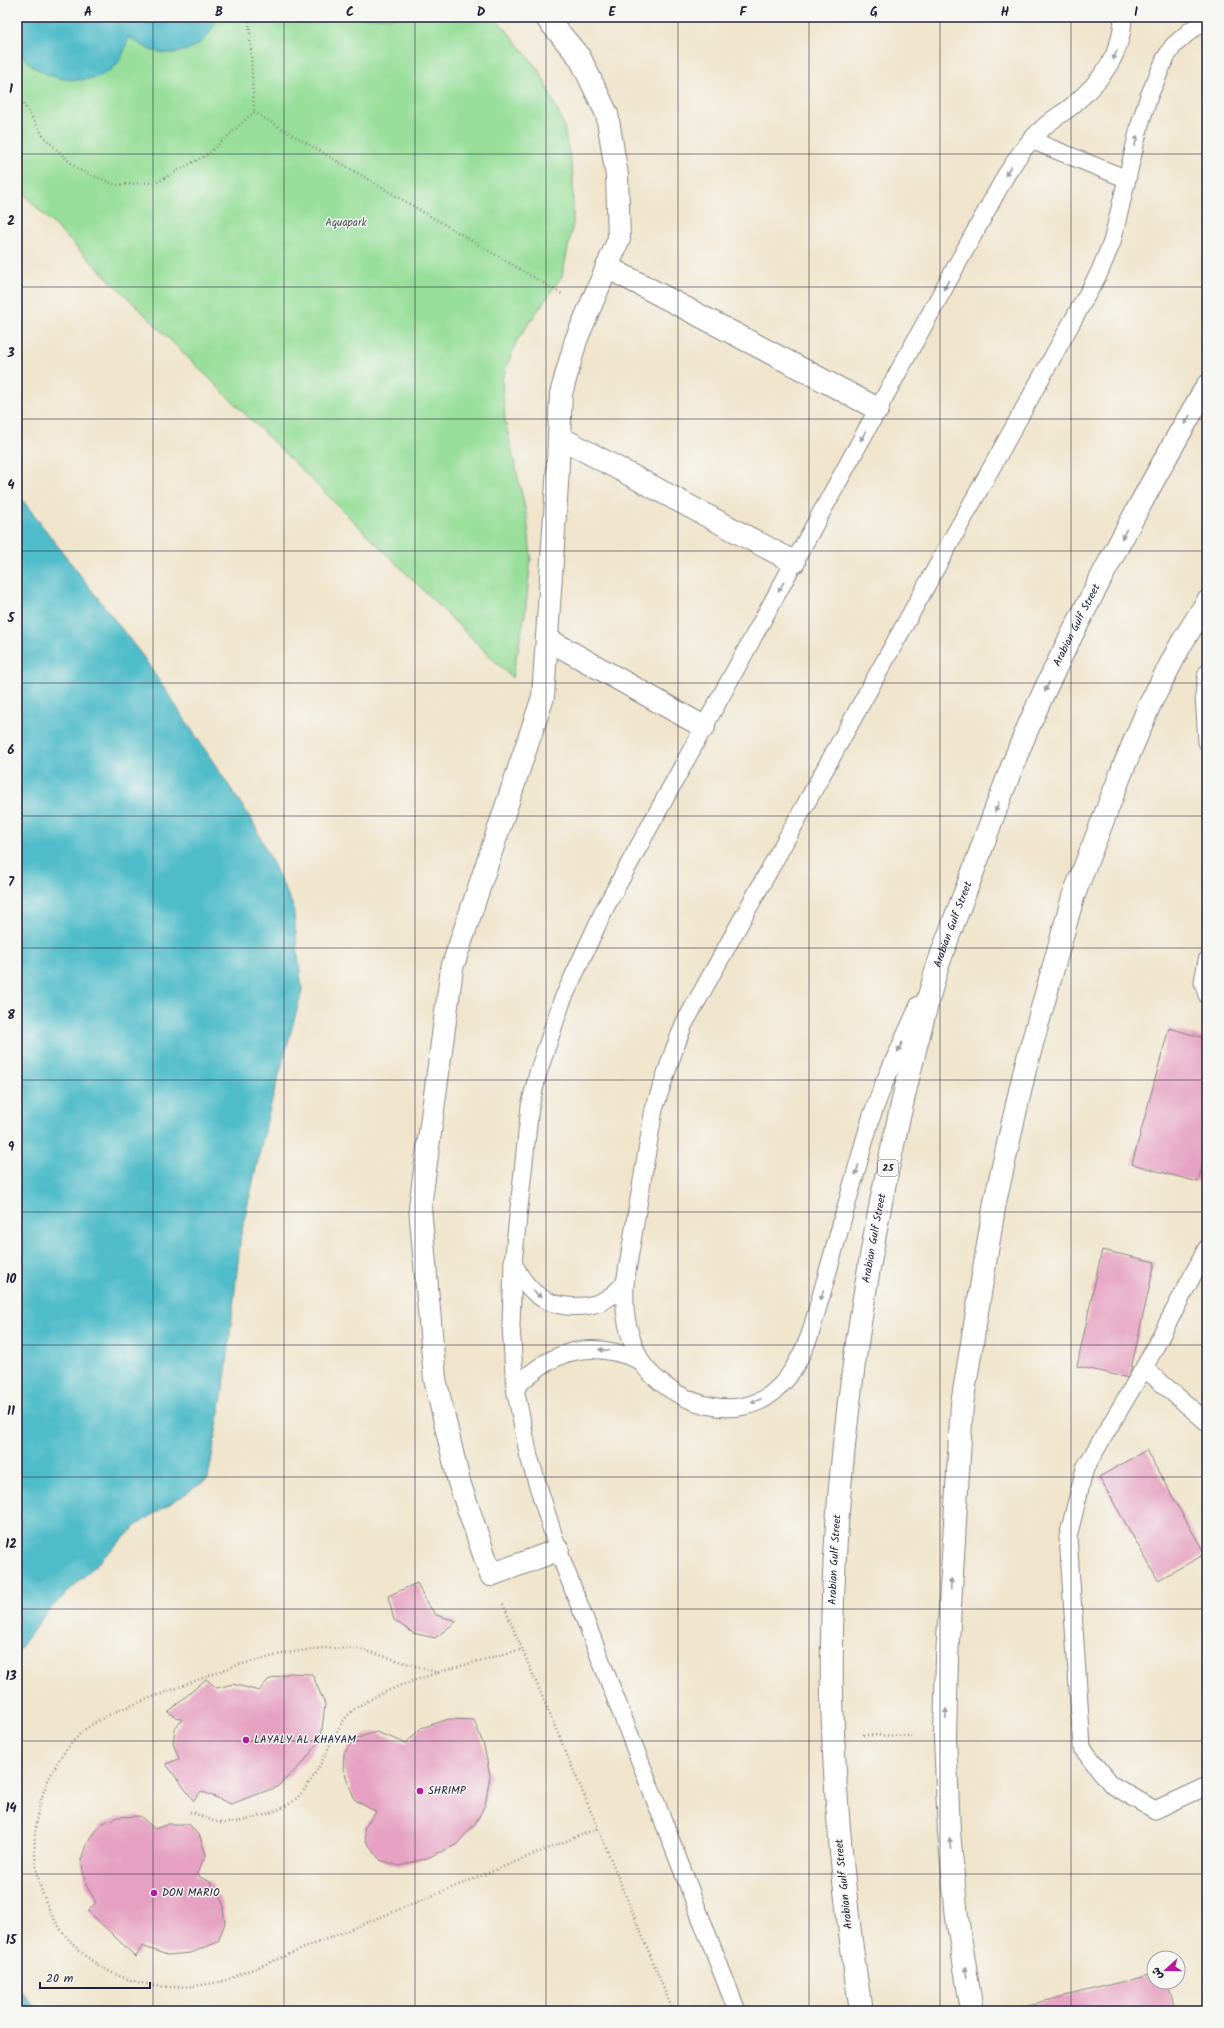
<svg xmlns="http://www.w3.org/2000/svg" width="1224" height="2028" viewBox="0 0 1224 2028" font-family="Kalam,'Playpen Sans Arabic',sans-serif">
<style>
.green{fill:#96de99;stroke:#5c806a}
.water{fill:#50bcc9;stroke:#396f82}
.building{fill:#e6a0c1}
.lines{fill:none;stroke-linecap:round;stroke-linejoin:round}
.lane-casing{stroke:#898484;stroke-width:19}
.street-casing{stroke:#898484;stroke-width:24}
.primary-casing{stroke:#898484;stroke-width:24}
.path{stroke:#898484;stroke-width:2.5;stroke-dasharray:1 3;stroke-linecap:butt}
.lane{stroke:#fff;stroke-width:17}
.street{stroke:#fff;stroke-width:22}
.primary{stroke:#fff;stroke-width:22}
.oneway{fill:#9c9ca7}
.grid{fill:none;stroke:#22223b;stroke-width:1;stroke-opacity:0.55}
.poi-dot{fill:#b5179e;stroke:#f6f6f2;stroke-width:1.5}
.labels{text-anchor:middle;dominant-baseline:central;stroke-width:3;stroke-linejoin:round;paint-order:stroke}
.shield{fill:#f6f6f2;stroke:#626272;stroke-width:1}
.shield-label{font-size:10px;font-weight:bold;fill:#22223b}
.park-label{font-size:11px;fill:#455a57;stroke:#f6f6f2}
.street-label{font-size:11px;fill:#22223b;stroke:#f6f6f2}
.poi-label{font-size:11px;fill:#22223b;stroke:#f6f6f2;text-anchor:start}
.neatline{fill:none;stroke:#22223b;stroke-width:1.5}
.grid-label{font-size:13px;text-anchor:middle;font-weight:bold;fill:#22223b}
</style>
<rect width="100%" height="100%" fill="#f6f6f2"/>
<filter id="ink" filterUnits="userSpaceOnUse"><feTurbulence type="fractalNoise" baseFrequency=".025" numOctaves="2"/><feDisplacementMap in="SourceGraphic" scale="8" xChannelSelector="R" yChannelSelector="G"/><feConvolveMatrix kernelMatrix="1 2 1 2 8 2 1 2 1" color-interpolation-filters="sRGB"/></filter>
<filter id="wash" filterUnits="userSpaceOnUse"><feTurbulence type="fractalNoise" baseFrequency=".012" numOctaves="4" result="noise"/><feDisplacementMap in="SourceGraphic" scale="16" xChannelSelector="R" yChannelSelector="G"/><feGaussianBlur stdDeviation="0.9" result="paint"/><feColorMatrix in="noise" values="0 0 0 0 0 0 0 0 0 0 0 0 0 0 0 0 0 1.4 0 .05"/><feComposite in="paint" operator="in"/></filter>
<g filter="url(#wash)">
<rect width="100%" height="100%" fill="#f0e5cc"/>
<polygon class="green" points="17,17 492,17 504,27 540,72 563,123 573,174 573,224 562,276 516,342 502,380 505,421 527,517 531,557 525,615 512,678 39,210 17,186"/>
<g class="water">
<path d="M17 17H217C209 47 179 59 151 50 143 47 136 41 129 37 125 48 123 59 114 67 89 91 31 80 18 48 15 40 16 25 17 17Z"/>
<polygon points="17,493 144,658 253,822 293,906 302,991 269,1112 241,1234 226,1372 208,1479 137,1525 46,1613 17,1653"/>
<polygon points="17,1986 38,2011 17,2011"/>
</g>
<g id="blocks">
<g class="building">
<polygon points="1169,1028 1207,1039 1207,1147 1198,1182 1132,1164"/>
<polygon points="1102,1250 1155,1262 1129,1378 1077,1366"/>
<polygon points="1146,1450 1205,1554 1158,1580 1099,1477"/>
<polygon points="417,1583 427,1603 436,1615 457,1621 435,1638 413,1633 394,1620 388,1596"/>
<polygon points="289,1673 312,1674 325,1704 321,1738 304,1762 277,1787 231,1804 201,1791 194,1801 166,1764 179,1759 173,1742 175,1729 182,1720 168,1712 206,1679 217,1688 233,1684 259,1691 268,1680"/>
<polygon points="449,1719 474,1720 484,1746 490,1776 485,1805 475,1824 456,1845 427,1858 399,1866 380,1860 366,1841 364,1828 376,1812 355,1800 343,1769 344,1754 352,1741 363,1736 376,1732 406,1743 421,1728"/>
<polygon points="140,1816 155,1829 168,1824 189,1824 200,1837 206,1855 196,1875 210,1882 222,1901 225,1923 218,1942 191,1953 167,1955 142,1946 136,1957 88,1911 96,1902 86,1885 81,1860 86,1845 101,1824 118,1817"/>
<polygon points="1154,1974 1154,1982 1167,1982 1174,2011 1004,2011"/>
</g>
</g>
</g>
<g filter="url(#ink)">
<use href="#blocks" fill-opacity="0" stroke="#898484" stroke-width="1"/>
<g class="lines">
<defs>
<g id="lane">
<polyline points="1031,140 1127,179"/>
<polyline points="1207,673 1204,695 1207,742"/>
<polyline points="1207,960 1203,982 1207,995"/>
<path d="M919 1005 884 1083 871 1118 810 1335C802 1354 793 1374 777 1389 737 1427 670 1402 641 1362 639 1358 637 1352 635 1348 625 1324 624 1309 625 1283L654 1109 674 1050 684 1024 698 999 1099 273 1112 242 1140 124 1149 96 1165 59 1173 46 1191 30 1207 20"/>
<polyline points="1207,1248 1144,1368 1207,1422"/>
<path d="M513 1263C519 1275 525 1285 535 1293 554 1310 591 1311 611 1296 616 1292 621 1287 625 1283"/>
<polyline points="1144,1368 1085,1468 1068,1537 1082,1748 1112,1785 1155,1810 1207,1786"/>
<path d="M515 1388C553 1349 590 1339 641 1361"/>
<path d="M737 2011 558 1550 529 1457 515 1388 511 1326 513 1263 530 1106 538 1073 562 1001 605 908 1006 175C1017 158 1028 141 1044 127 1053 118 1064 113 1073 105 1101 81 1122 55 1123 17"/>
</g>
<g id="street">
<polyline points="546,17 580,58 607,114 617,176 619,239 576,340 561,394 557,484 543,697 452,968 420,1207 435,1379 459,1482 491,1575 558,1550"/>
<polyline points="607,267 878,409"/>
<polyline points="559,437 794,562"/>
<polyline points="547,639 704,727"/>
</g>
<g id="primary">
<path id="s1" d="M861 2011C845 1907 834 1802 832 1697 829 1530 850 1361 882 1197 898 1119 915 1042 938 965 949 933 962 901 974 869 988 829 1003 789 1019 749 1042 692 1071 636 1100 580 1134 515 1169 450 1207 386"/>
<polyline points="972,2011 957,1918 949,1832 945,1737 947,1657 962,1404 995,1202 1025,1069 1073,897 1124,766 1150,704 1181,644 1207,602"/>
</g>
</defs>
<use href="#lane" class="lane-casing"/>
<use href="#street" class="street-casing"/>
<use href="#primary" class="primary-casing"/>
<g class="path">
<polyline points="249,17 254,112"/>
<polyline points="17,94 45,138 77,169 116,185 157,182 208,154 254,112"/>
<polyline points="254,112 562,294"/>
<polyline points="503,1604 598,1828 673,2011"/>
<path d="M439 1673 360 1649 323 1648 286 1653 234 1666 114 1712C102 1719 88 1725 79 1735 0 1816 29 1960 146 1984 173 1990 198 1986 224 1981L598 1828"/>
<polyline points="863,1735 914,1736"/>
<path d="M190 1812C200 1815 212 1822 222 1823 243 1823 283 1812 298 1797 305 1790 311 1780 316 1772 328 1753 337 1721 356 1708 399 1679 471 1664 522 1649"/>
</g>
<use href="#lane" class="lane"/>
<use href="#street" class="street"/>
<use href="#primary" class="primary"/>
</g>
<defs><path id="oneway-solid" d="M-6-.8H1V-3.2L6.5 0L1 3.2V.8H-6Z"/></defs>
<g class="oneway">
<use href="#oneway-solid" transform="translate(1115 55) rotate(112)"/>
<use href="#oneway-solid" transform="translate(1136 141) rotate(-76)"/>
<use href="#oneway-solid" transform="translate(1008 171) rotate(121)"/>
<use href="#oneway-solid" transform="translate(946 285) rotate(119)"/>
<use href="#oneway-solid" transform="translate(1187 420) rotate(121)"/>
<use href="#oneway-solid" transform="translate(863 436) rotate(119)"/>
<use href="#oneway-solid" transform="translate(1124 534) rotate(118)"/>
<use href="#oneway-solid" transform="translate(781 587) rotate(119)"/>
<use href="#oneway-solid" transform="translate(1047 687) rotate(114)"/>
<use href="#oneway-solid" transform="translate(997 807) rotate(111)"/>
<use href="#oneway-solid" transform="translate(900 1047) rotate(115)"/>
<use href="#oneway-solid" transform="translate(857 1170) rotate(106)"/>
<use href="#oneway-solid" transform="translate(537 1294) rotate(37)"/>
<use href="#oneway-solid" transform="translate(822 1295) rotate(106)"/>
<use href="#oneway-solid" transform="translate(604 1350) rotate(-173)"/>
<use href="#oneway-solid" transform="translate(756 1401) rotate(159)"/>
<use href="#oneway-solid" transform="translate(951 1584) rotate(-87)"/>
<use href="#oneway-solid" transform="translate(946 1714) rotate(-89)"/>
<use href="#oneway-solid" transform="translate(950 1843) rotate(-96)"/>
<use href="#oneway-solid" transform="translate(966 1972) rotate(-99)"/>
</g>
</g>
<path class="grid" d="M153 17V2011M284 17V2011M415 17V2011M546 17V2011M678 17V2011M809 17V2011M940 17V2011M1071 17V2011M17 154H1207M17 287H1207M17 419H1207M17 551H1207M17 683H1207M17 816H1207M17 948H1207M17 1080H1207M17 1212H1207M17 1345H1207M17 1477H1207M17 1609H1207M17 1741H1207M17 1874H1207"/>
<g class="poi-dot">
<circle cx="246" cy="1740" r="4"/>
<circle cx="420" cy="1791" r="4"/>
<circle cx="154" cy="1893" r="4"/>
</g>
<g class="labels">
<rect class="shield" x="878" y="1160" width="20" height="16" rx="3"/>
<g class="shield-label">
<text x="888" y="1168">25</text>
</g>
<g class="park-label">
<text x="346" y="223">Aquapark</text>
</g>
<g class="street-label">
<text stroke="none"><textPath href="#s1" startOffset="1425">Arabian Gulf Street</textPath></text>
<text stroke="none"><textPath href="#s1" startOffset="1101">Arabian Gulf Street</textPath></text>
<text stroke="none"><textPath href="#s1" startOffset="777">Arabian Gulf Street</textPath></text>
<text stroke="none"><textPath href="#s1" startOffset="453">Arabian Gulf Street</textPath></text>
<text transform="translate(844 1884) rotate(-96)">Arabian Gulf Street</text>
</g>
<g class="poi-label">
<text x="254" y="1740">LAYALY AL KHAYAM</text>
<text x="428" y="1791">SHRIMP</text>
<text x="162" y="1893">DON MARIO</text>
</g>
</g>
<rect width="1224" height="2028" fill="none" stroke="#f6f6f2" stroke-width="44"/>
<g transform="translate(1166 1970) rotate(249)"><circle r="19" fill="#f6f6f2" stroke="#a1a1a9"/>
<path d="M0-3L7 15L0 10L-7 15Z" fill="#b5179e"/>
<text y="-6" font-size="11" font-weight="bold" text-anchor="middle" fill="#22223b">ش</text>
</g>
<path d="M40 1982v6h110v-6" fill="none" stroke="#22223b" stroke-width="2"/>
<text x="46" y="1982" font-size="12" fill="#22223b" stroke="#f6f6f2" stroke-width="3" paint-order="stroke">20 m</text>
<rect x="22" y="22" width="1180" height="1984" class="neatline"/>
<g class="grid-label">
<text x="88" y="16">A</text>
<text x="219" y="16">B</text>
<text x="350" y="16">C</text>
<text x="481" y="16">D</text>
<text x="612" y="16">E</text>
<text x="743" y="16">F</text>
<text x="874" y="16">G</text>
<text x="1005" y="16">H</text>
<text x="1136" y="16">I</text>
<text x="11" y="93">1</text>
<text x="11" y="225">2</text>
<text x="11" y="357">3</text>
<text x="11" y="489">4</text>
<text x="11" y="622">5</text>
<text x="11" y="754">6</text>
<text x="11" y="886">7</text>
<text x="11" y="1019">8</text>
<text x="11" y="1151">9</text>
<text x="11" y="1283">10</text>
<text x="11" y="1415">11</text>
<text x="11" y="1548">12</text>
<text x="11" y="1680">13</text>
<text x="11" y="1812">14</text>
<text x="11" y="1944">15</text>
</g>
</svg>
